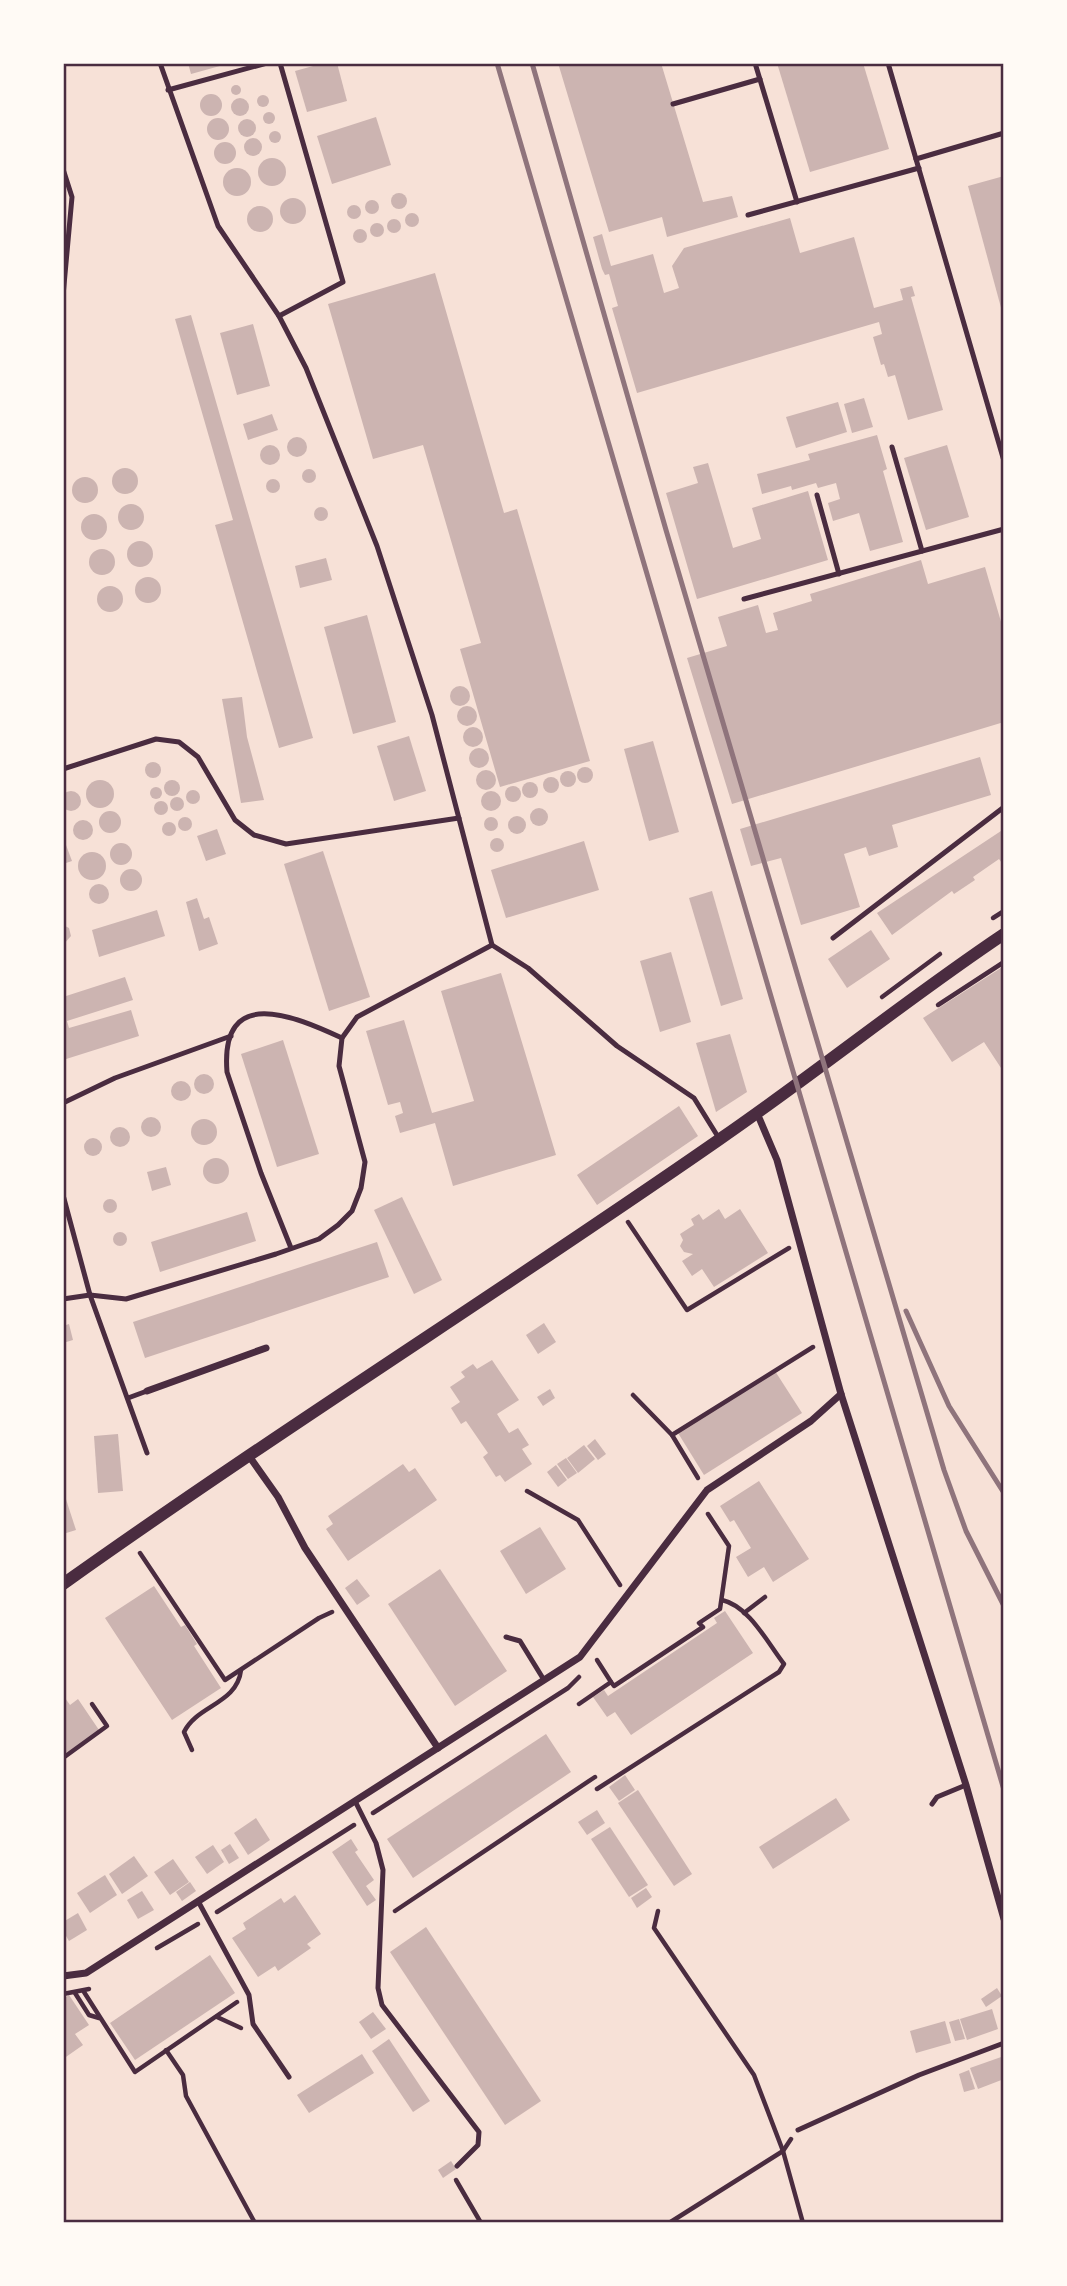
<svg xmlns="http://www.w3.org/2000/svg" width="1067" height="2286" viewBox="0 0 1067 2286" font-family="Ubuntu,sans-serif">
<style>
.building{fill:#ccb4b1}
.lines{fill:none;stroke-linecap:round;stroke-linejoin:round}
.path{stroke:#4a2c40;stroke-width:4.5}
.service{stroke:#4a2c40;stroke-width:5}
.minor{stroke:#4a2c40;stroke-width:7}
.tertiary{stroke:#4a2c40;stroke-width:12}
.rail{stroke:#8f747c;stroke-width:5}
.neatline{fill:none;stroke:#4a2c40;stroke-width:2.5}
</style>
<rect width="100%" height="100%" fill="#f7e1d7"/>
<g class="building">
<polygon points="188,63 227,63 227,64 191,74"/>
<polygon points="324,63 337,63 347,101 307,112 295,71"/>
<polygon points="558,63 661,63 703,202 732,196 738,217 667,237 662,217 609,232"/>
<polygon points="777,63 863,63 889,149 810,172"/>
<circle cx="236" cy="90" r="5"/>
<circle cx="211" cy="105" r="11"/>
<circle cx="263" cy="101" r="6"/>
<circle cx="240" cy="107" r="9"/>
<circle cx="269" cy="118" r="6"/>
<polygon points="376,117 391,165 332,184 317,136"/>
<circle cx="218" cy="129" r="11"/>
<circle cx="247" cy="128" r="9"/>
<circle cx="275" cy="137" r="6"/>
<circle cx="253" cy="147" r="9"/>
<circle cx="225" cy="153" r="11"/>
<circle cx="272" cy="172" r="14"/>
<circle cx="237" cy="182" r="14"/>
<polygon points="1004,176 1004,315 1003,315 968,186"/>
<circle cx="399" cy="201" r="8"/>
<circle cx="293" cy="211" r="13"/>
<circle cx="372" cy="207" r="7"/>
<circle cx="354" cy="212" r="7"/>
<circle cx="260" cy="219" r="13"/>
<circle cx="412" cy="220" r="7"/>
<polygon points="790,218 800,253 854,237 874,308 903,300 900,289 912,286 915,296 911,297 943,410 908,420 895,375 888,377 884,364 881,365 873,337 882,334 879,322 637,393 612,308 618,306 609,274 605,275 602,269 593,237 602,234 611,266 653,254 664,293 679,288 672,266 684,248"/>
<circle cx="394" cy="226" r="7"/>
<circle cx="377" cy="230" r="7"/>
<circle cx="360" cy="236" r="7"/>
<polygon points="435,273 504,513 517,509 590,761 500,787 460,649 481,643 423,445 373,459 328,304"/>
<polygon points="191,315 313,738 279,748 215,525 233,520 175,319"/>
<polygon points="253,324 270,386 237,395 220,333"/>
<polygon points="864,398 873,427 852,433 844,404"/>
<polygon points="838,402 847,432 796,448 786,417"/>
<polygon points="272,414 278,430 248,440 243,424"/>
<polygon points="877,435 887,469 883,471 903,542 870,551 859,513 833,521 828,503 840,499 836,483 818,488 816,483 792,490 791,486 762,494 757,474 810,460 808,454"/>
<circle cx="297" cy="447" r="10"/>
<circle cx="270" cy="455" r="10"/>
<polygon points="947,445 969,517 926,530 904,458"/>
<polygon points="708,463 733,548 761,539 752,508 808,491 828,560 697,599 666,493 698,483 693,467"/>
<circle cx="125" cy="481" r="13"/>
<circle cx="309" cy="476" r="7"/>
<circle cx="85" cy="490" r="13"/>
<circle cx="273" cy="486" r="7"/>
<circle cx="131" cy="517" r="13"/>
<circle cx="321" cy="514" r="7"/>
<circle cx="94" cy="527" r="13"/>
<circle cx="140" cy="554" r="13"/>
<circle cx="102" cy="562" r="13"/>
<polygon points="326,558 332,580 300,588 295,566"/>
<polygon points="921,560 928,584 985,567 1004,632 1004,722 732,804 687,658 727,646 718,617 758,605 766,633 778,630 773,613 812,601 810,594"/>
<circle cx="148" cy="590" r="13"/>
<circle cx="110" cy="599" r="13"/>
<polygon points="367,615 396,722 353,734 324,627"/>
<circle cx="460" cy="696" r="10"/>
<polygon points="242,697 247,737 264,800 241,803 222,699"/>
<circle cx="467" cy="716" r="10"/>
<circle cx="473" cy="737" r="10"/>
<polygon points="409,736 426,791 394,801 377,746"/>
<polygon points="653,741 679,832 649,841 624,749"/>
<circle cx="479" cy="758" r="10"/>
<polygon points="980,757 991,795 892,825 898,847 869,856 866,847 844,854 860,907 801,925 781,858 751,866 740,829"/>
<circle cx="153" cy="770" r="8"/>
<circle cx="585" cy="775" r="8"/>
<circle cx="486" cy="780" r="10"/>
<circle cx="568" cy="779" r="8"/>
<circle cx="551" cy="785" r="8"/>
<circle cx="100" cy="794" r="14"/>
<circle cx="172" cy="788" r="8"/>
<circle cx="530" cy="790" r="8"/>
<circle cx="513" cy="794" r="8"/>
<circle cx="156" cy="793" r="6"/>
<circle cx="193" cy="797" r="7"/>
<circle cx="491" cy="801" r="10"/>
<circle cx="71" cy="801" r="10"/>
<circle cx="177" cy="804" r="7"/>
<circle cx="161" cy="808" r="7"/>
<circle cx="539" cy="817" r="9"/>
<circle cx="110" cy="822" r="11"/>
<circle cx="517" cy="825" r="9"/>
<circle cx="491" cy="824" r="7"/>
<circle cx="185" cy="824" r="7"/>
<circle cx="83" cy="830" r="10"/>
<circle cx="169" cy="829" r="7"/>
<polygon points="217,829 226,854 206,861 197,836"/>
<polygon points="1004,829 1004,866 999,859 973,877 975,880 954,894 952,891 892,935 877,913"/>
<polygon points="63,837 72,861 63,864"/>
<circle cx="497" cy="845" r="7"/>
<polygon points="584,841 599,890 506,918 491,870"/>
<circle cx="121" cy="854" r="11"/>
<polygon points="323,851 370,997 329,1011 284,864"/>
<circle cx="92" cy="866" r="14"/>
<circle cx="131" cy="880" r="11"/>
<circle cx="99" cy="894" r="10"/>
<polygon points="712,891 743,999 721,1006 689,898"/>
<polygon points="197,898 204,919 209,917 218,944 199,951 186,902"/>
<polygon points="157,910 165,936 99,957 92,930"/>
<polygon points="63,925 69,928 71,936 63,945"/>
<polygon points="871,930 890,959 847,988 828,959"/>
<polygon points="671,952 691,1022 660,1032 640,961"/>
<polygon points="1004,966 1004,1066 1001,1068 984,1042 952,1062 923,1018"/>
<polygon points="501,973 556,1155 453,1186 435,1123 400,1133 395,1116 403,1113 400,1102 388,1105 366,1031 404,1020 432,1113 474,1101 441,991"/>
<polygon points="125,977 133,1000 67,1021 69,1028 131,1010 139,1036 63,1060 63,997"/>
<polygon points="730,1034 747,1092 716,1112 696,1043"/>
<polygon points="283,1040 319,1154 277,1167 241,1054"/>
<circle cx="204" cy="1084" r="10"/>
<circle cx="181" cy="1091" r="10"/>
<polygon points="679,1106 698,1136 597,1205 577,1175"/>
<circle cx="151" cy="1127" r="10"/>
<circle cx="204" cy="1132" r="13"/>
<circle cx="120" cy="1137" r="10"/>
<circle cx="93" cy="1147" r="9"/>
<circle cx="216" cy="1171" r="13"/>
<polygon points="166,1167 171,1185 152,1191 147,1172"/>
<polygon points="402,1197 442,1280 414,1294 374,1210"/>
<circle cx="110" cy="1206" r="7"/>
<polygon points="719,1209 725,1219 740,1209 768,1253 714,1287 702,1269 692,1276 682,1261 693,1254 684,1252 680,1246 683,1240 680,1234 694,1225 691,1219 699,1214 703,1220"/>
<polygon points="247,1212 256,1241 160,1272 151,1242"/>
<circle cx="120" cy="1239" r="7"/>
<polygon points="377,1242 389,1277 145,1358 133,1322"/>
<polygon points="544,1323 556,1342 538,1354 526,1335"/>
<polygon points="69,1324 73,1340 63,1343 63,1326"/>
<polygon points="492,1360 519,1400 497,1414 509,1433 518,1428 529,1445 522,1449 532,1464 505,1482 500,1475 496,1477 483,1457 488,1453 466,1421 461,1424 451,1408 460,1402 450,1387 465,1377 461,1372 473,1364 477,1369"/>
<polygon points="775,1371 802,1413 704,1475 678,1433"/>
<polygon points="550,1389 555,1398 543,1406 537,1397"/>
<polygon points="118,1434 123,1491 98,1493 94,1436"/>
<polygon points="595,1439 606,1454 598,1460 587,1446"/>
<polygon points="584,1445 595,1459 578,1473 567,1458"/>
<polygon points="566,1458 577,1473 568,1479 557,1464"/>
<polygon points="403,1464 409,1472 415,1468 437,1500 348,1561 326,1529 333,1524 328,1516"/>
<polygon points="556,1465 567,1480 558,1487 547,1472"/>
<polygon points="759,1481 809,1559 773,1582 764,1567 748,1577 736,1557 751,1548 734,1520 730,1522 720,1506"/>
<polygon points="63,1490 76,1530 63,1534"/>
<polygon points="540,1527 566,1569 526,1594 500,1551"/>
<polygon points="440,1569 507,1671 455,1706 388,1604"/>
<polygon points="357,1579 370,1596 357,1605 345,1588"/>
<polygon points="154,1586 181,1627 185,1625 197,1644 194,1646 221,1688 172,1720 105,1618"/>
<polygon points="725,1611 753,1653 631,1735 615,1712 607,1717 593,1697 604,1690 608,1696 717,1623 714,1618"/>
<polygon points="63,1695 70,1705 78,1699 99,1730 63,1756"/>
<polygon points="546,1734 571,1772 413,1878 387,1839"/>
<polygon points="625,1775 635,1790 619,1801 609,1787"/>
<polygon points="638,1790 692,1874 674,1886 618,1803"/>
<polygon points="836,1798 850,1820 773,1869 759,1847"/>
<polygon points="597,1810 605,1823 587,1835 578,1822"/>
<polygon points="256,1818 270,1840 248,1855 234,1833"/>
<polygon points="610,1827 648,1885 629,1897 591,1839"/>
<polygon points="351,1839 358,1850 355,1852 374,1880 366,1886 376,1900 367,1906 332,1852"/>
<polygon points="230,1844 239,1858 229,1864 221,1850"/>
<polygon points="213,1845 224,1862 207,1874 195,1857"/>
<polygon points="134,1856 148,1876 122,1894 109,1874"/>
<polygon points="173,1859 189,1882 170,1895 154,1872"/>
<polygon points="105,1875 117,1895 90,1913 77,1893"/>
<polygon points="190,1882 196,1891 182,1901 176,1892"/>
<polygon points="646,1888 652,1897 637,1908 631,1898"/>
<polygon points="142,1891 154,1910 138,1919 127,1900"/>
<polygon points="295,1895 321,1934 307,1944 311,1948 278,1971 275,1966 258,1977 232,1938 246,1929 243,1923 281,1898 284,1903"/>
<polygon points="78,1913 87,1930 69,1941 63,1931 63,1922"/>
<polygon points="426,1927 541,2101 505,2125 390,1952"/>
<polygon points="210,1955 235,1993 135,2060 110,2023"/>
<polygon points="997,1988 1002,1996 986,2007 981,1999"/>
<polygon points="69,1995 89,2025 75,2034 83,2045 63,2059 63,1999"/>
<polygon points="992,2009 998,2029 967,2040 960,2019"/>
<polygon points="373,2012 386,2029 371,2039 359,2022"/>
<polygon points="959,2019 965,2039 955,2041 949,2022"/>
<polygon points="945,2021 951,2043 916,2053 910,2031"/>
<polygon points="389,2039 430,2101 413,2112 372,2051"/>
<polygon points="362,2054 374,2073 309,2113 297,2095"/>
<polygon points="1004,2056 1004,2079 978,2089 970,2068"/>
<polygon points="969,2070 975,2089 964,2092 959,2074"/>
<polygon points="451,2161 456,2169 443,2178 438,2170"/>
</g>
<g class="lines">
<g class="path">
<polyline points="993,918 1004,911"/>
<polyline points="882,997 940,954"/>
<polyline points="938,1005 1004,962"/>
<polyline points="628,1222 687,1310 789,1248"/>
<polyline points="633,1395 672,1435 813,1347"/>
<polyline points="672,1435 698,1478"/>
<polyline points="527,1491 578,1520 620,1585"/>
<polyline points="140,1553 225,1680 319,1618 332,1612"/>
<polyline points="744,1613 765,1597"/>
<polyline points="597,1660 611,1682"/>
<polyline points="579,1704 611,1682 614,1686 703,1627 699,1623 720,1609 729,1546 708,1514"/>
<path d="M192 1750 184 1732C197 1705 237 1704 241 1670"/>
<polyline points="63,1758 107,1726 92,1704"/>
<path d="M597 1789 779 1672 784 1664C767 1642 749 1606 722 1600"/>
<polyline points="373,1813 568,1688 579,1677"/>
<polyline points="395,1911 595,1777"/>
<polyline points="658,1911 654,1928 754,2075 783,2151 803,2223"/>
<polyline points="217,1912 354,1825"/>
<polyline points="157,1948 198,1924"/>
<polyline points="84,1992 135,2072 237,2002"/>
<polyline points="75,1993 89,2015 99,2018"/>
<polyline points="63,1994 89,1989"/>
<polyline points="217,2017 241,2028"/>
<polyline points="166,2050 183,2075 186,2096 255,2223"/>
<polyline points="456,2180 481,2223"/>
<polyline points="669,2223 783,2151 791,2139"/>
</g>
<g class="service">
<polyline points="160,63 218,226 279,316 306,368 377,546 432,715 492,945"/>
<polyline points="755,63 797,202"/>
<polyline points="888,63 1004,461"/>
<polyline points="168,90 267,63"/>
<polyline points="673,104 760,79"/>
<polyline points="916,159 1004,133"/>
<polyline points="63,169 72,197 63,296"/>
<polyline points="748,215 919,168"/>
<polyline points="279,316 343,282 280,63"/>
<polyline points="892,447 922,551"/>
<polyline points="817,495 839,574"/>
<polyline points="744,599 1004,529"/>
<polyline points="63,769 156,739 179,742 198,757 235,820 254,835 286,844 459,818"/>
<polyline points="833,938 1004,807"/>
<polyline points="63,1103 115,1078 231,1036"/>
<polyline points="63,1195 90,1295 147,1453"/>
<path d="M291 1248 261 1173 227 1072C220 984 294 1016 342 1038"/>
<polyline points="63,1299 90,1295 126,1299 276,1254 319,1239 338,1225 352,1211 361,1188 365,1162 339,1066 342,1038 357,1017 492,945 528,968 617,1046 694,1098 720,1140"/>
<polyline points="128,1398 147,1391"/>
<polyline points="506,1637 520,1641 544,1680"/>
<polyline points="355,1801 376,1843 383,1870 378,1988 382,2005 479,2132 478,2145 457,2166"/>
<polyline points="932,1804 937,1797 966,1785"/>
<polyline points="198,1901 249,1995 253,2024 289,2077"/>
<polyline points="798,2130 919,2075 1004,2043"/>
</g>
<g class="minor">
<polyline points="757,1113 777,1160 841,1394 966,1785 1004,1919"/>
<polyline points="147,1391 266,1348"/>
<polyline points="249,1456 278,1497 305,1548 438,1748"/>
<polyline points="63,1976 86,1973 580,1657 707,1490 811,1421 841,1394"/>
</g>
<path class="tertiary" d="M63 1584C278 1431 503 1290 720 1139 816 1073 907 999 1004 934"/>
<g class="rail">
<polyline points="497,63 1004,1790"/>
<polyline points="532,63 666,530 944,1470 966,1531 1004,1606"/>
<polyline points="906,1311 949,1406 1004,1493"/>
</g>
</g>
<rect width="1067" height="2286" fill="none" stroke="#fffaf5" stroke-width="130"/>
<rect x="65" y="65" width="937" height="2156" class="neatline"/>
</svg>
